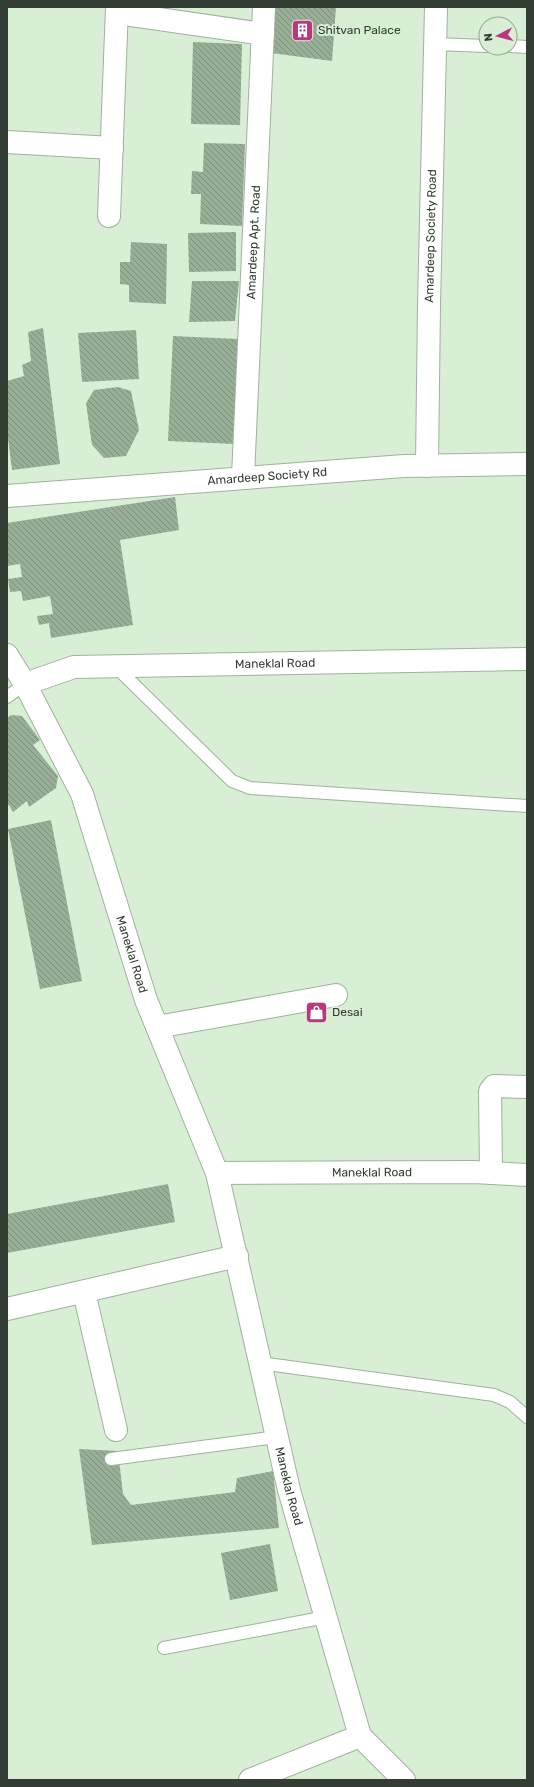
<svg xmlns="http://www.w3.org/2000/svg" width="534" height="1787" viewBox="0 0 534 1787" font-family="Rubik,sans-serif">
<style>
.building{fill:url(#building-back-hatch)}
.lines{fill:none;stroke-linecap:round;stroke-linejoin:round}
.lane-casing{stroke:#9eb39b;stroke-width:14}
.street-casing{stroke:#9eb39b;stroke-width:24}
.lane{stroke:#fff;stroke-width:12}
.street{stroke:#fff;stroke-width:22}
.labels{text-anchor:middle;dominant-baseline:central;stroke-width:4;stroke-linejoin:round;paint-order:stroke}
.poi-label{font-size:12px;fill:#343d33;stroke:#d8eed5;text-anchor:start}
.street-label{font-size:12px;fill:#343d33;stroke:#d8eed5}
</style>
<defs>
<pattern id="building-back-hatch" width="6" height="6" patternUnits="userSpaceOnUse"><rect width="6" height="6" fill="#99ae96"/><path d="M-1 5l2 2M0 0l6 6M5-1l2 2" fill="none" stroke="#7e8f7b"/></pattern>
</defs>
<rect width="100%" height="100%" fill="#d8eed5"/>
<g class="building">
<polygon points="273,7 336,7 332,61 271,53"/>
<polygon points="193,42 242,44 240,125 191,124"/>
<polygon points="204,143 245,144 242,226 200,224 201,194 191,194 192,171 203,172"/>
<polygon points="236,232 236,271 189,272 188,233"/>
<polygon points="131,242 167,244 166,304 129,302 129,285 120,284 120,262 130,262"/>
<polygon points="192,281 239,281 235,321 189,322"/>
<polygon points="43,328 60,464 12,470 7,430 7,381 24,376 22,365 31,361 28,332"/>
<polygon points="136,330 139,379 82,382 78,333"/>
<polygon points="173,336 238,339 234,444 168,441"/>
<polygon points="118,387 131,391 139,430 126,456 104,458 92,445 86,403 94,390"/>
<polygon points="175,497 179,530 120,540 133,625 51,638 49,623 39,625 37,616 53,614 50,596 23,601 21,591 10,592 8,579 22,577 20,564 7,566 7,523"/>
<polygon points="11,715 22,716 40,740 33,745 58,776 56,788 29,807 27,801 13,812 9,805 7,806 7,718"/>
<polygon points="51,820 82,981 40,989 8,829"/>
<polygon points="168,1184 175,1222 7,1253 7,1214"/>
<polygon points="79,1449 118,1451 123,1494 131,1505 235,1492 237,1478 273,1471 279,1528 92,1545"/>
<polygon points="270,1544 278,1591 230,1600 221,1553"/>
</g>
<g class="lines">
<defs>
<g id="lane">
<polyline points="435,44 486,46"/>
<polyline points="510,46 527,47"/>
<polyline points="115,666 232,781 250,788 527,806"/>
<polyline points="7,697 25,684"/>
<polyline points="260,1363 494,1395 510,1402 527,1417"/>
<polyline points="111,1459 277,1437"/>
<polyline points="164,1648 326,1617"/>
</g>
<g id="street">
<polyline points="117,13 263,34"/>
<polyline points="7,142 112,148"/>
<polyline points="109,216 117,7"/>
<path id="s1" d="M427 466 429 304 436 7"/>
<path id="s2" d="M243 477 264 7"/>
<path id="s3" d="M7 496 404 466 527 464"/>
<path id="s4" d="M7 655 25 684 82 794 146 1000 217 1173 289 1490 360 1736 404 1780"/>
<path id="s5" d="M25 684 74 667 527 659"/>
<polyline points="157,1027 336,995"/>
<polyline points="491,1172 490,1091 494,1086 527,1087"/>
<path id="s6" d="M217 1173 473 1172 527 1175"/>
<polyline points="84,1292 116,1430"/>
<polyline points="7,1309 237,1256"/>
<polyline points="250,1780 360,1736"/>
</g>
</defs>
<use href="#lane" class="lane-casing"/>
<use href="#street" class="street-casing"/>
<use href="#lane" class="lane"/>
<use href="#street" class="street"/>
</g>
<defs>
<symbol id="building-square" viewBox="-11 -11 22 22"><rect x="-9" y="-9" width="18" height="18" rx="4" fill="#ba377e" stroke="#d8eed5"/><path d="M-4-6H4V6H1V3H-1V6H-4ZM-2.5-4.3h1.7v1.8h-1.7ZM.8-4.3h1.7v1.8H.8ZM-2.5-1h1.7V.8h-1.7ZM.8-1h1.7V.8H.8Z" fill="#fff"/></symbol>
<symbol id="shop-square" viewBox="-11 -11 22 22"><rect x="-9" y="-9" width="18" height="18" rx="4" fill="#ba377e" stroke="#d8eed5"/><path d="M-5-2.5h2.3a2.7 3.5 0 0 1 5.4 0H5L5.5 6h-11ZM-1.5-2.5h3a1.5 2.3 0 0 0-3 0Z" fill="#fff"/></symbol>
</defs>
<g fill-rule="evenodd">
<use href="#building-square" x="290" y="18" width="25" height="25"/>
<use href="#shop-square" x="304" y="1000" width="25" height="25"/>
</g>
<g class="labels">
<g class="poi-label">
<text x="318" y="30">Shitvan Palace</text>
<text x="332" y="1012">Desai</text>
</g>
<g class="street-label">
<text stroke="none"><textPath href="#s1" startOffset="230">Amardeep Society Road</textPath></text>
<text stroke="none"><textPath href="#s2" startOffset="235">Amardeep Apt. Road</textPath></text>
<text stroke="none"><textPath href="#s3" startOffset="261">Amardeep Society Rd</textPath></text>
<text stroke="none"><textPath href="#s5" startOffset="253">Maneklal Road</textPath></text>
<text stroke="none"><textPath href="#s4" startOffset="326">Maneklal Road</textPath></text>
<text stroke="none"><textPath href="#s6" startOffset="155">Maneklal Road</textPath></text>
<text stroke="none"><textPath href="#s4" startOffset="882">Maneklal Road</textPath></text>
</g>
</g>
<rect width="534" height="1787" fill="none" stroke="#343d33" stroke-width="16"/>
<g transform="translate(498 36) rotate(263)"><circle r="19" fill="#d8eed5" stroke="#96a794"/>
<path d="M0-3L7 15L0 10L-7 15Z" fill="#ba377e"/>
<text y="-6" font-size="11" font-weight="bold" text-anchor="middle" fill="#343d33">N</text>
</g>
</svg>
